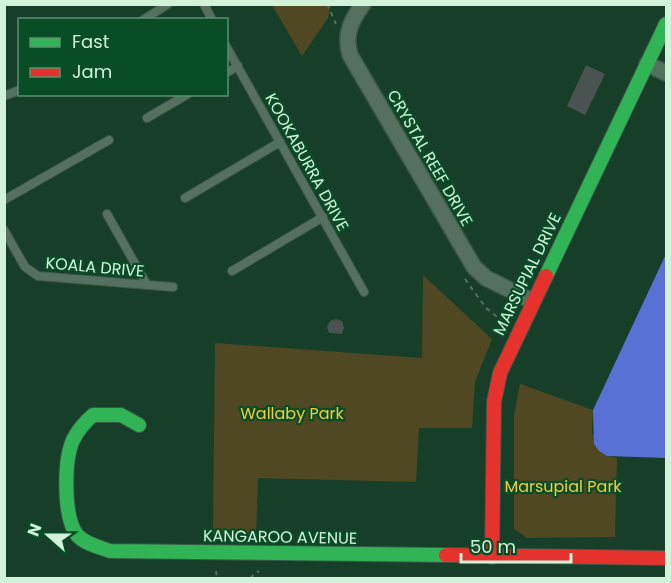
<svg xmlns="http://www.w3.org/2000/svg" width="671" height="583" viewBox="0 0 671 583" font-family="Poppins,sans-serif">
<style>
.green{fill:#4f4822}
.water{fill:#5971d4}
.building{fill:#4a5351}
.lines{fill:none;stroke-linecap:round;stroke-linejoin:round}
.lane-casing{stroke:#385745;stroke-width:10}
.street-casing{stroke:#385745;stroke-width:18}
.fast-casing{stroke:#385745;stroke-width:16}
.jam-casing{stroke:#385745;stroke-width:16}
.path{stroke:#57705f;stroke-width:2;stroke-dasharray:4.5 4.5;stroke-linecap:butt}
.lane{stroke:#55705e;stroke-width:8}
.street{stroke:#55705e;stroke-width:15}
.fast{stroke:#30b455;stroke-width:14}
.jam{stroke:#e5322d;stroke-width:14}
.labels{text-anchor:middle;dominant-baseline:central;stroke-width:4.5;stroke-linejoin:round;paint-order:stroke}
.street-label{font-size:16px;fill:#d3f2da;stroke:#084d25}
.park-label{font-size:16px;fill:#f6cc3a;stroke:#084d25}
</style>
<rect width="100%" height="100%" fill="#173e28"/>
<g class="green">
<polygon points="272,5 331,5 328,18 302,56"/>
<polygon points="423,275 492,339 475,382 472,428 419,428 416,482 258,478 256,535 213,534 215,343 422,358"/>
<polygon points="520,384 593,410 592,433 607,456 617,458 615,537 527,538 514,529 514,415"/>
</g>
<polygon class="water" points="666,254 666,458 607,456 599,451 594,444 593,410"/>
<g class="building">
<polygon points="586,65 605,74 585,115 567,106"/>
<polygon points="336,319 342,321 344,328 342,334 329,333 327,327 330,321"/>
</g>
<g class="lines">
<defs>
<g id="lane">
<polyline points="204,4 212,20"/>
<polyline points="143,20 168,4"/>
<polyline points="226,46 364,292"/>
<polyline points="226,73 238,66"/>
<polyline points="4,96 20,90"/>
<polyline points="147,118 188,94"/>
<polyline points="185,198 280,142"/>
<polyline points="4,200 109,140"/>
<polyline points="107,214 147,285"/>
<polyline points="4,230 25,267 38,276 173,287"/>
<polyline points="232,271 323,217"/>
</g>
<g id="street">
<path d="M363 4C351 21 344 34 350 55L474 267 486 278 532 301"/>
<polyline points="647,64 666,73"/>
</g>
<g id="fast">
<polyline points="546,276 666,24"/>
<path d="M139 425 121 415H93C85 422 78 430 73 440 64 460 63 517 77 535 85 544 99 547 110 551L446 555"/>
</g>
<g id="jam">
<polyline points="446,555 666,558"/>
<polyline points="492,557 494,402 500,373 546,276"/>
</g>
</defs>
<use href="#lane" class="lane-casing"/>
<use href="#street" class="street-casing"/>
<use href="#fast" class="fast-casing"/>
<use href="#jam" class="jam-casing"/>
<g class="path">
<polyline points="327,4 336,24"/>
<polyline points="465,279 486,308 505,323"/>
<polyline points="216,571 217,578"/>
<polyline points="250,578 259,571"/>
</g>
<use href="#lane" class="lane"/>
<use href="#street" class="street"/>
<use href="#fast" class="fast"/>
<use href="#jam" class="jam"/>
</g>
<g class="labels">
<g class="street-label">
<text transform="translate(430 158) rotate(60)">CRYSTAL REEF DRIVE</text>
<text transform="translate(307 162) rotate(61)">KOOKABURRA DRIVE</text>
<text transform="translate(95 267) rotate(5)">KOALA DRIVE</text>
<text transform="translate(527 274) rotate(-64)">MARSUPIAL DRIVE</text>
<text transform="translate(280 537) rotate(1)">KANGAROO AVENUE</text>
</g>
<g class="park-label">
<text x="292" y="413">Wallaby Park</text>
<text x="563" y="486">Marsupial Park</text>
</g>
</g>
<rect width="671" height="583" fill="none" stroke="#d3f2da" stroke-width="12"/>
<rect x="18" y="18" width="210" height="78" fill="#084d25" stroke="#598f6d" stroke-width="1.5"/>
<rect x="30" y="38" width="30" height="9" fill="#30b455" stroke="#598f6d" stroke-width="1.5"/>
<text x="72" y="48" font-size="18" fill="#d3f2da">Fast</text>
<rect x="30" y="68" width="30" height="9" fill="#e5322d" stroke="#598f6d" stroke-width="1.5"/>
<text x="72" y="78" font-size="18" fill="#d3f2da">Jam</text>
<g transform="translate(48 535) rotate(291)" stroke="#084d25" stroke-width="4.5" paint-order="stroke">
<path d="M0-4.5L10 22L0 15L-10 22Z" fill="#d3f2da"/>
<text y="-9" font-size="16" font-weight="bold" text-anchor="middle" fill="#d3f2da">N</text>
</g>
<path d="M461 553v9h110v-9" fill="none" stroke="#d3f2da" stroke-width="3"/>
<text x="470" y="553" font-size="18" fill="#d3f2da" stroke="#084d25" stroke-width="4.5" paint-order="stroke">50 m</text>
</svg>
